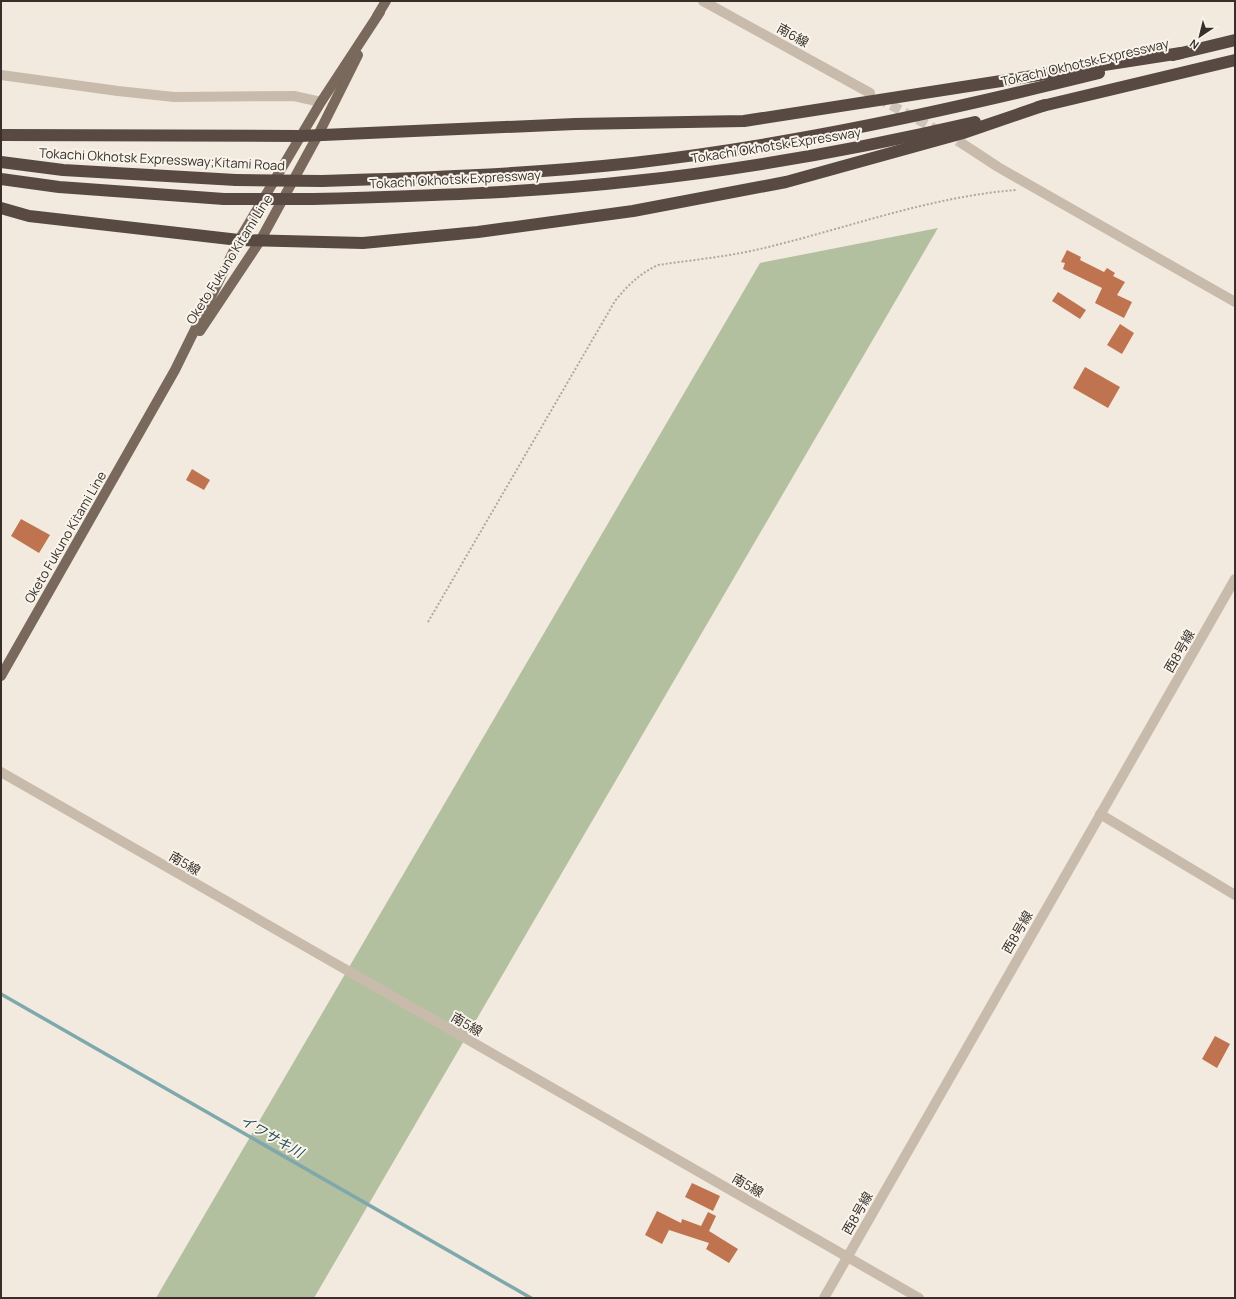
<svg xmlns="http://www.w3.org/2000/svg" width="1236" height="1299" viewBox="0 0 1236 1299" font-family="Manrope,'Noto Sans JP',sans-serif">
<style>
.green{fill:#b3c09f}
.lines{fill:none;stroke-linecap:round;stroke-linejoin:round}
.stream{stroke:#7fa8ad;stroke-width:3.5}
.building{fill:#c0734f}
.minor-tunnel{stroke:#cdc5bb;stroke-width:10;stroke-dasharray:10 5;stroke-linecap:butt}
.path{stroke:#b5a695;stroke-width:2;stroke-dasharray:2 2;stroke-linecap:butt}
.minor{stroke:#c9bbab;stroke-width:10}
.major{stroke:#79685c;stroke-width:10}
.highway{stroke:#584a42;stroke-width:12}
.highway-bridge{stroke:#584a42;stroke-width:12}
.labels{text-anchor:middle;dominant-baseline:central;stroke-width:4;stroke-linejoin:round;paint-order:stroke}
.street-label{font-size:13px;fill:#382f2a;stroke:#f9f4eb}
.water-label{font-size:14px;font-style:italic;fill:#214f57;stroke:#f9f4eb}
</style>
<rect width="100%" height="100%" fill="#f2eadf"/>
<polygon class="green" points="938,228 314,1298 156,1298 760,263"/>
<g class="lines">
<polyline class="stream" points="1,994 531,1298"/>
</g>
<g class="building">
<polygon points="1067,250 1081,257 1080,260 1104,272 1107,268 1115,273 1113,276 1125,282 1117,295 1132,302 1124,318 1095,303 1102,288 1063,269 1065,263 1061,262"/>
<polygon points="1058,292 1086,310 1080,319 1052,301"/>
<polygon points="1120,324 1134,333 1122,354 1107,345"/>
<polygon points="1085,367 1120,387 1108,408 1073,388"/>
<polygon points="192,469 210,480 204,490 186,480"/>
<polygon points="21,519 50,535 39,553 11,536"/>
<polygon points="1215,1036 1230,1044 1217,1068 1202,1059"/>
<polygon points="692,1183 720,1196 713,1211 685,1197"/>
<polygon points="657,1211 681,1223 682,1219 701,1226 708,1212 716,1216 709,1231 738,1249 729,1263 706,1249 709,1243 669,1230 662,1244 645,1235"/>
</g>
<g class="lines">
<polyline class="minor-tunnel" points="878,98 963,144"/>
<path class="path" d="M428 622 615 301C628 285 639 274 658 265 691 260 726 257 760 249 845 229 928 197 1016 190"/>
<g class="minor">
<polyline points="703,1 870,93"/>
<polyline points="1,75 118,91 174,97 294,96 321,102"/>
<polyline points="963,144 998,167 1235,302"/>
<polyline points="1,772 919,1298"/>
<polyline points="1100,814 1235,895"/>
<polyline points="824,1298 1235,579"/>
</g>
<g class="major">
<polyline points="377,16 386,1"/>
<polyline points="200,331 260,241 318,135 358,55"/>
<polyline points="1,676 175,370 239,240 321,102 380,12"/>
</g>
<g class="highway">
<polyline points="1173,55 1235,40"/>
<polyline points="1038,107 1235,60"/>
<polyline points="1,135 300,136 575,124 744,121 1181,53"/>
<polyline points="1,162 63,170 236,180"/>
<polyline points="1,179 59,187 224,199"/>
<path d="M322 181C426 178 530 174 633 163 791 145 945 111 1099 73"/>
<path d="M313 199C420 196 527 193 634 181 749 169 863 148 975 122"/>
<polyline points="1,208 29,216 239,240 363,243 478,232 633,211 786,182 963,133 1045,105"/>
</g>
<g class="highway-bridge">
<polyline points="236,180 322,181"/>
<polyline points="224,199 313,199"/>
</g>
</g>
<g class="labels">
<g class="street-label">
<text transform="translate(793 35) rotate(29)">南6線</text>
<text transform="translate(1085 62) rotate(-13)">Tokachi Okhotsk Expressway</text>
<text transform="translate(776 145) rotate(-9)">Tokachi Okhotsk Expressway</text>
<text transform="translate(162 159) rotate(3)">Tokachi Okhotsk Expressway;Kitami Road</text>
<text transform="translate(455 179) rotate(-3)">Tokachi Okhotsk Expressway</text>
<text transform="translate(229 259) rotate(-58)">Oketo Fukuno Kitami Line</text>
<text transform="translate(65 537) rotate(-60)">Oketo Fukuno Kitami Line</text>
<text transform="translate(1179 651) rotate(-60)">西8号線</text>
<text transform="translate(185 863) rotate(30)">南5線</text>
<text transform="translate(1017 932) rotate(-60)">西8号線</text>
<text transform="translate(467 1024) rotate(30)">南5線</text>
<text transform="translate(748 1185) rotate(30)">南5線</text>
<text transform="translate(857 1213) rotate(-60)">西8号線</text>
</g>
<g class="water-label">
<text transform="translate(272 1136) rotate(30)">イワサキ川</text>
</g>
</g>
<rect width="1236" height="1299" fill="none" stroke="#382f2a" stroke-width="4"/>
<g transform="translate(1200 36) rotate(215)" stroke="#f9f4eb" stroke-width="3" paint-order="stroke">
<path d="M0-3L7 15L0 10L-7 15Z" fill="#382f2a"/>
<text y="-6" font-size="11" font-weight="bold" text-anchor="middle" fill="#382f2a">N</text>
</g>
</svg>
